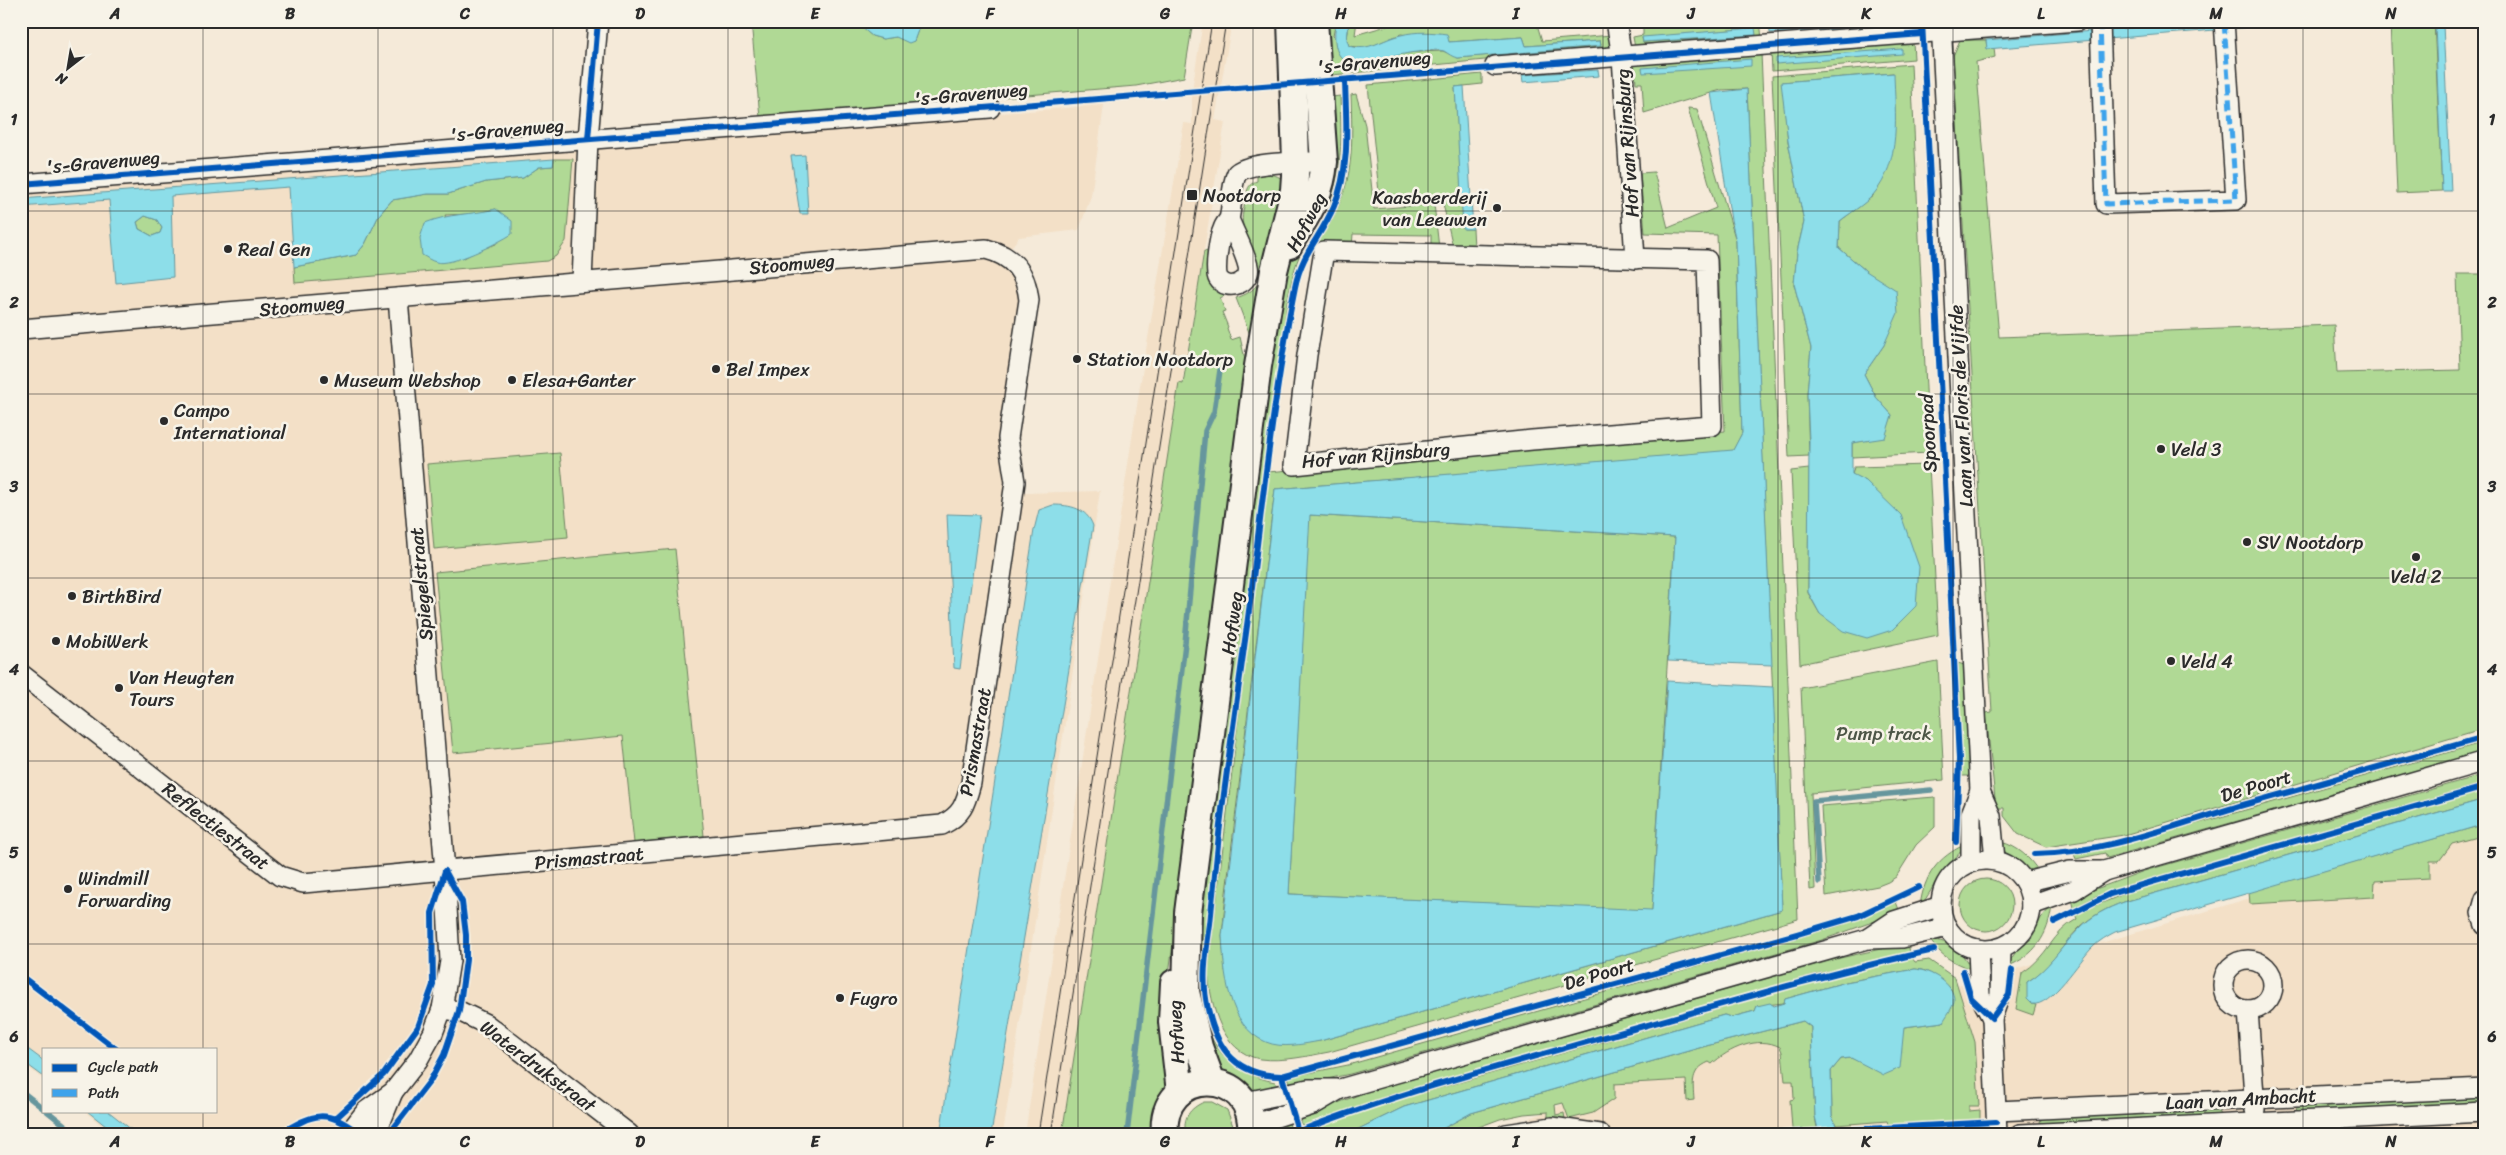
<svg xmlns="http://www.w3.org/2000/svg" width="2506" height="1155" viewBox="0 0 2506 1155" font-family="Sriracha,sans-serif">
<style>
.built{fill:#f3e0c7}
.green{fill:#b0d995;stroke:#6e8260;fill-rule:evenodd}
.water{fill:#8ddee9;stroke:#66969d;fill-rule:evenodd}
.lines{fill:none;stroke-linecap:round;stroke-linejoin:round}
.stream{stroke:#66969d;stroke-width:5.5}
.minor-casing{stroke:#2b2b2b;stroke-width:22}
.secondary-casing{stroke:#2b2b2b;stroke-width:30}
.minor{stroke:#f7f3e8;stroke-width:19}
.secondary{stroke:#f7f3e8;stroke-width:26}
.tram{stroke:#2b2b2b;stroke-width:1}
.rail-casing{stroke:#2b2b2b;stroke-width:5.5}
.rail{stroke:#f7f3e8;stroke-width:4;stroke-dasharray:11;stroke-linecap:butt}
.quiet{stroke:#3ea3eb;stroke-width:5;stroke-dasharray:10 5;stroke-linecap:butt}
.cycleway-casing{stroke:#f7f3e8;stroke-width:9}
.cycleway{stroke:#0057b8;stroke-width:6}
.grid{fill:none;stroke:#2b2b2b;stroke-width:1;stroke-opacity:0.55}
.poi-dot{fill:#2b2b2b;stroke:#f7f3e8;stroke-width:2}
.labels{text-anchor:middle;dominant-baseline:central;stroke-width:5;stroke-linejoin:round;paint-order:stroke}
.street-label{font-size:19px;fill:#2b2b2b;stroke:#f7f3e8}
.poi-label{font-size:19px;fill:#2b2b2b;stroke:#f7f3e8;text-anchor:start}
.park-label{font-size:19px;fill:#4c5646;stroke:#f7f3e8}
.neatline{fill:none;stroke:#2b2b2b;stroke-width:2}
.grid-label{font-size:16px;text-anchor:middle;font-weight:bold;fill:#2b2b2b}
</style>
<rect width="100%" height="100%" fill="#f5ead9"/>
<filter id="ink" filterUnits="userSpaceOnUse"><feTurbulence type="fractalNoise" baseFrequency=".02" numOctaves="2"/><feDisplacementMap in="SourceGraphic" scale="10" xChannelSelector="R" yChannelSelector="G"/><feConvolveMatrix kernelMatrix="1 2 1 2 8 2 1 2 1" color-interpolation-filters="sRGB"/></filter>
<g filter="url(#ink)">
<g class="built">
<polygon points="1203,21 1232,21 1215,120 1225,122 1182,384 1179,384 1062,1134 1025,1134 1140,386 1184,123 1192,124 1192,90"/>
<polygon points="1104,105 1091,196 1079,230 1019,237 1010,249 1023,264 1016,430 1025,493 1100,491 1003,1134 112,1134 84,1111 216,1111 216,1049 44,1049 44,1080 21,1062 21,191"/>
<polygon points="2485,827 2485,1134 1495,1134 1631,1074 2012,970"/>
</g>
<g class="green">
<polygon points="751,21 854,21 872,36 883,39 896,37 914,41 921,21 1193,21 1184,77 1136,86 760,117"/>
<polygon points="1319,21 1336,21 1333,36 1366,62 1374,63 1395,54 1418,52 1443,51 1458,58 1601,45 1600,41 1526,46 1523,37 1449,42 1401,34 1367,48 1349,46 1347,40 1349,21 1357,21 1355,35 1404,21 1536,21 1542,41 1611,35 1609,47 1604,52 1495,59 1322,76"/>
<path d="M1632 21H1760L1762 39 1635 48 1633 37 1643 35V26L1633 27ZM1754 28 1755 35 1643 42 1642 38Z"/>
<polygon points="2390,21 2434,21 2442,191 2397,193"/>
<polygon points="1960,40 1986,40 1987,48 1994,48 1995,57 1976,62 1999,337 2334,325 2337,373 2460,370 2457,274 2485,274 2485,728 2124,835 2046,847 2018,834 2004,816 2004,808 1996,808 1986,713 1992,712 1953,56"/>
<polygon points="1913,42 1914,59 1772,71 1771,52"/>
<path d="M1761 53 1798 919 1329 1052C1308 1056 1282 1062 1260 1059 1221 1052 1211 1005 1208 972L1268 472 1725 431 1717 235 1645 233 1640 173 1654 172 1668 228 1716 208 1688 108 1697 109 1736 241 1742 433 1733 451 1275 489 1226 893 1222 936 1225 971 1282 1045 1320 1041 1782 910 1747 89 1721 90 1644 113 1642 83H1636L1634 62Z"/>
<polygon points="1911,64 1929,453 1852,457 1852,443 1884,437 1892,415 1876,397 1864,374 1884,345 1866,271 1839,248 1840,221 1873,196 1893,73 1782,82 1788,141 1804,222 1797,252 1794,284 1811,348 1807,394 1809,456 1789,457 1772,76"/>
<polygon points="1482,74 1482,84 1455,87 1464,229 1473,229 1474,247 1453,247 1441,195 1380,202 1368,85"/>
<path d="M1356 94 1365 125 1374 209 1434 204 1439 248H1431V235L1353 234 1352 247 1316 246C1354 189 1353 161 1351 95Z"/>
<path d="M1340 96C1341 129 1343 164 1332 196 1325 216 1311 231 1302 250 1294 266 1291 284 1287 302L1200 972C1200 1029 1215 1070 1275 1082L1281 1089 1261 1092 1252 1091 1224 1075 1206 1049 1195 960 1245 535 1285 274 1329 144 1336 142 1332 97Z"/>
<path d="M554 159H573L566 241 556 256 547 261 295 283 294 267 356 255 365 244 379 215 392 200 428 194H448L486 182 523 178 539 167 553 166ZM496 209V244L477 251 464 258 445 215 474 214Z"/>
<path d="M1257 175C1270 174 1279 173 1287 185L1250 335 1236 298C1281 284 1248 253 1243 225 1241 217 1244 207 1246 198 1247 190 1248 184 1257 181Z"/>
<polygon points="145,216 157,220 162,228 160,233 152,236 139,229 137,222"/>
<polygon points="1204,251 1211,252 1224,296 1220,298 1225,311 1222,312 1228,327 1227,328 1231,340 1240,337 1247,368 1165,1005 1173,1071 1157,1134 1062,1134 1179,383 1183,384"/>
<polygon points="560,453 568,537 434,549 427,464"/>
<polygon points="1929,465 1938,635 1800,664 1791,471 1809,469 1808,593 1820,614 1866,481 1852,475 1854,467"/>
<polygon points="1309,515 1675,537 1652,911 1289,894"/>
<polygon points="675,549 704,836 634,843 623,736 453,753 435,572"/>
<polygon points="1938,662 1944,780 1811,793 1815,889 1810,890 1801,688"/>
<polygon points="1958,663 1964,665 1969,776 1962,776"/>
<polygon points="2485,742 2485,751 2107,858 2105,853 2076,859 2074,854 2122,845"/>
<polygon points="2485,774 2485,783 2128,885 2096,896 2074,908 2072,898 2144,871"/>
<path d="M2485 790V799L2124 902C2107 908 2091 916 2078 929 2060 948 2050 969 2027 982L2032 1004 2036 1005 2033 1015 2016 1009 2022 973C2048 957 2052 932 2077 919L2075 914 2129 892Z"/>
<polygon points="1935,797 1935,827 1916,845 1896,877 1888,882 1878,886 1826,896 1821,806"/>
<polygon points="2485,824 2485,835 2452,844 2439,861 2430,861 2430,878 2375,881 2374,897 2250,904 2249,892"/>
<path d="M2001 842C2019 847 2029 857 2040 873 2021 869 2006 860 2001 842Z"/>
<path d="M1966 844C1958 857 1948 864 1940 875 1933 885 1929 896 1920 906 1924 875 1938 857 1966 844Z"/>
<circle cx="1986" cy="905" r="26"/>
<polygon points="1896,902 1900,912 1822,940 1350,1074 1289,1087 1289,1077 1348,1065 1842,925"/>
<path d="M2052 906C2048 936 2035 956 2006 967L2015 953 2031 939 2041 918Z"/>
<path d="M1930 940C1950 940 1963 952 1971 969 1953 963 1941 956 1930 940Z"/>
<polygon points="1908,943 1910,953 1820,973 1390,1095 1305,1126 1301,1124 1299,1118 1366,1092 1840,958"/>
<path d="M1912 958 1915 962 1929 960 1955 978 1975 1042 1979 1106H1969V1111L1980 1110V1120L1888 1124 1887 1121 1836 1125 1832 1115 1831 1071 1841 1059 1851 1058 1863 1063 1904 1027 1943 1022 1951 989C1938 979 1931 970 1915 969L1846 982 1785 999 1784 1003 1757 1006 1755 1011 1732 1017 1724 1015 1404 1107 1348 1134H1303L1369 1108 1818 981Z"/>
<path d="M1803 1021 1811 1027V1032L1815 1116 1817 1128 1792 1129 1790 1100 1794 1099 1793 1081H1785L1782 1052 1780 1047C1758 1035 1728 1049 1712 1064L1709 1062C1690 1070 1693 1083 1694 1100L1687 1101 1686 1080 1614 1084V1099L1593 1113 1569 1119 1563 1103 1555 1105 1556 1115 1564 1113 1565 1119H1548V1112L1524 1114 1500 1119 1460 1134H1433L1471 1113 1706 1046Z"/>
<polygon points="2475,1097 2480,1101 2480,1105 2296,1112 2297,1107 2300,1105"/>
<path d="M1204 1102H1212L1227 1110 1233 1126 1231 1134H1186C1182 1118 1190 1108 1204 1102Z"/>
<polygon points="2215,1109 2218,1110 2220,1116 2041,1124 2040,1121 2045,1117"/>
<polygon points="1289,1121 1290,1127 1284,1134 1265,1134"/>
</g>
<g class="water">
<polygon points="854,21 921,21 921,22 914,41 909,43 896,37 883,39 872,36"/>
<path d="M1336 21H1349L1347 40 1349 46C1369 52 1382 39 1401 35 1416 31 1432 32 1447 34L1449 42 1523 37 1526 46 1600 41 1601 46 1458 58C1452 57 1449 54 1444 51 1437 49 1424 51 1417 52 1380 55 1326 89 1336 21Z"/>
<polygon points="1769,21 1773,21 1774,28 1861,23 1862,28 1770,33"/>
<polygon points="2212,21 2323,21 1987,49 1986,40"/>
<polygon points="2435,25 2443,25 2451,191 2442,191"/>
<polygon points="1755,28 1756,35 1643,42 1642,37"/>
<polygon points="1902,49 1902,54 1776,64 1776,58"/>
<polygon points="1751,59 1751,66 1643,73 1642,68"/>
<polygon points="1598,70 1599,76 1523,82 1522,75"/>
<path d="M1894 73C1895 114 1902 161 1873 195 1864 205 1850 213 1840 221L1839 248 1866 271 1896 290 1898 313 1884 345 1864 374 1876 397 1892 415 1885 438 1852 443V474L1866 481 1901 515 1919 567 1916 606 1892 630 1867 638 1843 631 1820 614 1808 592 1809 441 1807 394 1811 348 1794 284 1797 252 1804 222 1788 141 1781 82Z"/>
<polygon points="1464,86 1473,229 1463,229 1455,87"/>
<path d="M1747 89 1772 665 1668 661 1675 537 1310 515 1289 894 1652 910 1667 681 1773 687 1782 910 1320 1041C1304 1044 1282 1049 1266 1042 1227 1026 1224 971 1222 936L1275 489 1733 450 1742 433 1736 241 1731 220 1711 93Z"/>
<polygon points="805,155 808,214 800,214 791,156"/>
<path d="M554 159 553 166 539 167 523 178 486 182 448 194H428L392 200 379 215 365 244 356 255 294 267 289 187 171 196 173 277 116 283 109 200 21 207V199ZM145 216 157 220 162 228 160 233 152 236 139 229 137 222Z"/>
<path d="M496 209 512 221V234C498 243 451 267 436 262 431 261 426 257 422 255L420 238 425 223C450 213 470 215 496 209Z"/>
<path d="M1053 505C1070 505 1087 508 1093 526L991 1134H940L1034 530 1039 510Z"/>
<polygon points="947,514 980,515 960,669 954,668"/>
<path d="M2485 799V824L2115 932C2107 936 2099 941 2093 947 2080 959 2051 1008 2032 1004L2027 999V982C2049 969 2060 948 2078 930 2091 916 2107 908 2124 902Z"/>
<path d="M1915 969C1929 970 1955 983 1954 1001 1953 1008 1946 1016 1943 1022L1904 1027 1900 1068 1884 1075 1851 1058 1841 1059 1831 1071 1832 1115 1839 1134H1819L1815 1116 1811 1032V1027L1803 1021 1706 1046 1471 1113 1433 1134H1348L1404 1107 1724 1015 1732 1017 1755 1011 1757 1006 1770 1003 1774 1006 1784 1003 1785 999 1846 982Z"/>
<polygon points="21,1044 44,1061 44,1077 21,1060"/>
<polygon points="87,1111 108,1111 137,1134 116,1134"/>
</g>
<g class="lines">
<g class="stream">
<polyline points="1819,882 1814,801 1931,790"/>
<polyline points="21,1091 44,1109"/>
<polyline points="47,1111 76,1134"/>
<polyline points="1127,1134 1185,643 1205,431 1214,412 1220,370"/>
</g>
<defs>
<g id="minor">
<polyline points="1616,21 1622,57 1635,259"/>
<polyline points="1941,21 1980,791 1991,816 1995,860"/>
<polyline points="2100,21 2106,204 2236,200 2224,21"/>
<polyline points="1495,66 2077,21"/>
<polyline points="21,184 990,108"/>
<path d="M1229 219C1235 234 1244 250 1248 266 1252 283 1227 293 1218 278 1214 271 1219 237 1223 229 1224 225 1227 222 1229 219 1233 204 1230 187 1237 173 1251 161 1305 162 1324 162"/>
<polygon points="1324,251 1707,260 1712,426 1532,440 1294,465 1307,355"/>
<polyline points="582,282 588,139 598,21"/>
<path d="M21 329 986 249C1014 256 1026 273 1029 300L1008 438 1015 482 971 783C965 805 962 815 942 825L303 883 280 876 21 674"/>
<circle cx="1986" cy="905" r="45"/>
<polyline points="1971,862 1971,814 1980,791"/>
<polyline points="2025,882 2070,871 2104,871 2485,761"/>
<polyline points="2485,899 2481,913 2485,925"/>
<polyline points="2031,905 2074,890 2104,871"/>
<polyline points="1867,939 1894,921 1941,906"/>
<polyline points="1978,949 1980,996 1992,1018"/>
<circle cx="2248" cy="985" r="25"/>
<polyline points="442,1009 459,1011 486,1024 629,1134"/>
<polyline points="2248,1010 2255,1110"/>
<polyline points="1245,1102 1308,1089 1338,1089"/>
<polyline points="1997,1111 2485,1088"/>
<polyline points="1252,1125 1313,1105 1340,1089 1867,939 1902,938 1947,927"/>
<polyline points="348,1134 366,1111 393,1092"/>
<polyline points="370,1134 382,1119 393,1092 418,1060 433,1033 442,1009 450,961 445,871 398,298"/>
<polyline points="1506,1134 1552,1127 1600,1134"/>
<polyline points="1997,1134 1992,1018 2000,995 2001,948"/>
<polyline points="2020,1134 2485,1112"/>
</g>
<g id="secondary">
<path d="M1289 245C1306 215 1321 198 1324 162L1314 21"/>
<polyline points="1174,983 1172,1022 1180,1092"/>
<polyline points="1212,1082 1199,1047 1186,992 1188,913 1258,366 1274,271 1294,190 1296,161 1291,21"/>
<path d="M1165 1134C1158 1066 1257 1065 1251 1134"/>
</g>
</defs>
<use href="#minor" class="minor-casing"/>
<use href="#secondary" class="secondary-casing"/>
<use href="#minor" class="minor"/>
<use href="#secondary" class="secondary"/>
<g class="tram">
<polyline points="1038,1134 1212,21"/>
<polyline points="1051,1134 1226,21"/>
</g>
<defs>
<polyline id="rail" points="21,1129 27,1134"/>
</defs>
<use href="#rail" class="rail-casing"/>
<use href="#rail" class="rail"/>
<polyline class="quiet" points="2100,21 2106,204 2236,200 2224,21"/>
<defs>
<g id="cycleway">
<polyline points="1922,21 1959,759 1956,842"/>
<polyline points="588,139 598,21"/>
<polyline points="21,184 1922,34"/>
<path d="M2034 854C2107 853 2174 825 2243 805 2324 782 2404 760 2485 737"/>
<polyline points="2054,922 2110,894 2485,787"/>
<polyline points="1963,971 1971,998 1992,1018 2009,995 2012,970"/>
<polyline points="21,976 116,1049"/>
<polyline points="1282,1076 1797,934 1858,916 1919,887"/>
<polyline points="336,1118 384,1074 418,1027 433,985 432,913 445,871"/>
<path d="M1297 1132C1398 1093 1504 1065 1608 1036 1716 1006 1824 974 1934 950"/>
<path d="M279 1134C315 1113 325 1108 360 1134"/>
<polyline points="389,1134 430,1081 444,1055 459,1011 466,960 466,935 462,902 445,871"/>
<path d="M1294 1134 1297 1132 1296 1124 1282 1076C1238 1076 1217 1051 1208 1009 1201 981 1206 952 1210 924 1213 894 1216 864 1219 834 1228 757 1240 680 1250 603 1263 497 1274 391 1295 287 1302 252 1321 237 1334 206 1351 167 1346 122 1345 80"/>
<polyline points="1774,1134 1996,1122"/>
</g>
</defs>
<use href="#cycleway" class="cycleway-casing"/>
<use href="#cycleway" class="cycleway"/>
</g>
</g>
<path class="grid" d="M203 21V1049M378 21V1134M553 21V1134M728 21V1134M903 21V1134M1078 21V1134M1253 21V1134M1428 21V1134M1603 21V1134M1778 21V1134M1953 21V1134M2128 21V1134M2303 21V1134M21 211H2485M21 394H2485M21 578H2485M21 761H2485M21 944H2485M203 1111V1134"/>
<g class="poi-dot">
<rect x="1186" y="189" width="12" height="12" rx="2.5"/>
<circle cx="1497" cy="208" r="5"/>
<circle cx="228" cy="249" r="5"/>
<circle cx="1077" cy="359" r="5"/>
<circle cx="716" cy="369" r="5"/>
<circle cx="324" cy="380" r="5"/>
<circle cx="512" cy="380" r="5"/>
<circle cx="164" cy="421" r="5"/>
<circle cx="2161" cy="449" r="5"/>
<circle cx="2247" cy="542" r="5"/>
<circle cx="2416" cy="557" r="5"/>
<circle cx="72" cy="596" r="5"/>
<circle cx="56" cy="641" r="5"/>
<circle cx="2171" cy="661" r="5"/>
<circle cx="119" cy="688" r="5"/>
<circle cx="68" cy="889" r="5"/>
<circle cx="840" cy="998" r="5"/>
</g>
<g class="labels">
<g class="street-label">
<text transform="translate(1374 62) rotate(-5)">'s-Gravenweg</text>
<text transform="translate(971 94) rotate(-5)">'s-Gravenweg</text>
<text transform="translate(507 130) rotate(-5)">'s-Gravenweg</text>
<text transform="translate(1627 143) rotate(-94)">Hof van Rijnsburg</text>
<text transform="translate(103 162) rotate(-5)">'s-Gravenweg</text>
<text transform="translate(1306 222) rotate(-62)">Hofweg</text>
<text transform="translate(792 264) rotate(-5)">Stoomweg</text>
<text transform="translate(302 306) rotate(-5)">Stoomweg</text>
<text transform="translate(1961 406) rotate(-93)">Laan van Floris de Vijfde</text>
<text transform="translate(1928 433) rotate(-93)">Spoorpad</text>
<text transform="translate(1376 455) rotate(-5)">Hof van Rijnsburg</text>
<text transform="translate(421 584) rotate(-95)">Spiegelstraat</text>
<text transform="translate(1232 623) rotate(-82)">Hofweg</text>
<text transform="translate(975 742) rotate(-80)">Prismastraat</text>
<text transform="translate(2256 786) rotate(-16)">De Poort</text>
<text transform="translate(216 826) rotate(38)">Reflectiestraat</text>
<text transform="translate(589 858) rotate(-5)">Prismastraat</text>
<text transform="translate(1599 974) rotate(-16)">De Poort</text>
<text transform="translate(1176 1032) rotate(-93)">Hofweg</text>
<text transform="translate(538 1066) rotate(37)">Waterdrukstraat</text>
<text transform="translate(2241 1099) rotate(-3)">Laan van Ambacht</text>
</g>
<g class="poi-label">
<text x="1203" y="195">Nootdorp</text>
<text x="1487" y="197" text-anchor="end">Kaasboerderij<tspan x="1487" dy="22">van Leeuwen</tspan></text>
<text x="238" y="249">Real Gen</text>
<text x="1087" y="359">Station Nootdorp</text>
<text x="726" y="369">Bel Impex</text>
<text x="334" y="380">Museum Webshop</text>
<text x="522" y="380">Elesa+Ganter</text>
<text x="174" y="410">Campo<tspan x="174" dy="22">International</tspan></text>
<text x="2171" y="449">Veld 3</text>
<text x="2257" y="542">SV Nootdorp</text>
<text x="2416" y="576" text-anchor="middle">Veld 2</text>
<text x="82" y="596">BirthBird</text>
<text x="66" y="641">MobiWerk</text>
<text x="2181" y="661">Veld 4</text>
<text x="129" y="677">Van Heugten<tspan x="129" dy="22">Tours</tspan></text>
<text x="78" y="878">Windmill<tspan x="78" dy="22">Forwarding</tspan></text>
<text x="850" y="998">Fugro</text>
</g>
<g class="park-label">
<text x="1884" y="733">Pump track</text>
</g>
</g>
<rect width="2506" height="1155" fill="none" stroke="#f7f3e8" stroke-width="55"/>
<rect x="42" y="1048" width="175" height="65" fill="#f7f3e8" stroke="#a5a39c"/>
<rect x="52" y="1064" width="25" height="8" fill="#0057b8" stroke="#a5a39c"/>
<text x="88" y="1072" font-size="15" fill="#2b2b2b">Cycle path</text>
<rect x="52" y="1089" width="25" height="8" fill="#3ea3eb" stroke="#a5a39c"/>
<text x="88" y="1098" font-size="15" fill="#2b2b2b">Path</text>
<g transform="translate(68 68) rotate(211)" stroke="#f7f3e8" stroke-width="4" paint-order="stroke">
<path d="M0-4L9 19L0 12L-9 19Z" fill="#2b2b2b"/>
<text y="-8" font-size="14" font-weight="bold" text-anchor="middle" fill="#2b2b2b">N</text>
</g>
<rect x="28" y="28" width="2450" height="1100" class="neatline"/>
<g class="grid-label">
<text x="115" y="19">A</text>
<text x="290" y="19">B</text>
<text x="465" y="19">C</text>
<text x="640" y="19">D</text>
<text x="815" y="19">E</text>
<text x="990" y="19">F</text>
<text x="1165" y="19">G</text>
<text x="1341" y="19">H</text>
<text x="1516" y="19">I</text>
<text x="1691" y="19">J</text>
<text x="1866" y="19">K</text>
<text x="2041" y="19">L</text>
<text x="2216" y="19">M</text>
<text x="2391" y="19">N</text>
<text x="14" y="125">1</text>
<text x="2492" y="125">1</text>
<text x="14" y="308">2</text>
<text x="2492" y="308">2</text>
<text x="14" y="492">3</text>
<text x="2492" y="492">3</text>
<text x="14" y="675">4</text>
<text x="2492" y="675">4</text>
<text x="14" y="858">5</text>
<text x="2492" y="858">5</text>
<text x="14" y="1042">6</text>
<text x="2492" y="1042">6</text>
<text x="115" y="1147">A</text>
<text x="290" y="1147">B</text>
<text x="465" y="1147">C</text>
<text x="640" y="1147">D</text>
<text x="815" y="1147">E</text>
<text x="990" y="1147">F</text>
<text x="1165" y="1147">G</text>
<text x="1341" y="1147">H</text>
<text x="1516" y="1147">I</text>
<text x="1691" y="1147">J</text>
<text x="1866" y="1147">K</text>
<text x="2041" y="1147">L</text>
<text x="2216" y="1147">M</text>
<text x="2391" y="1147">N</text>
</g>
</svg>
